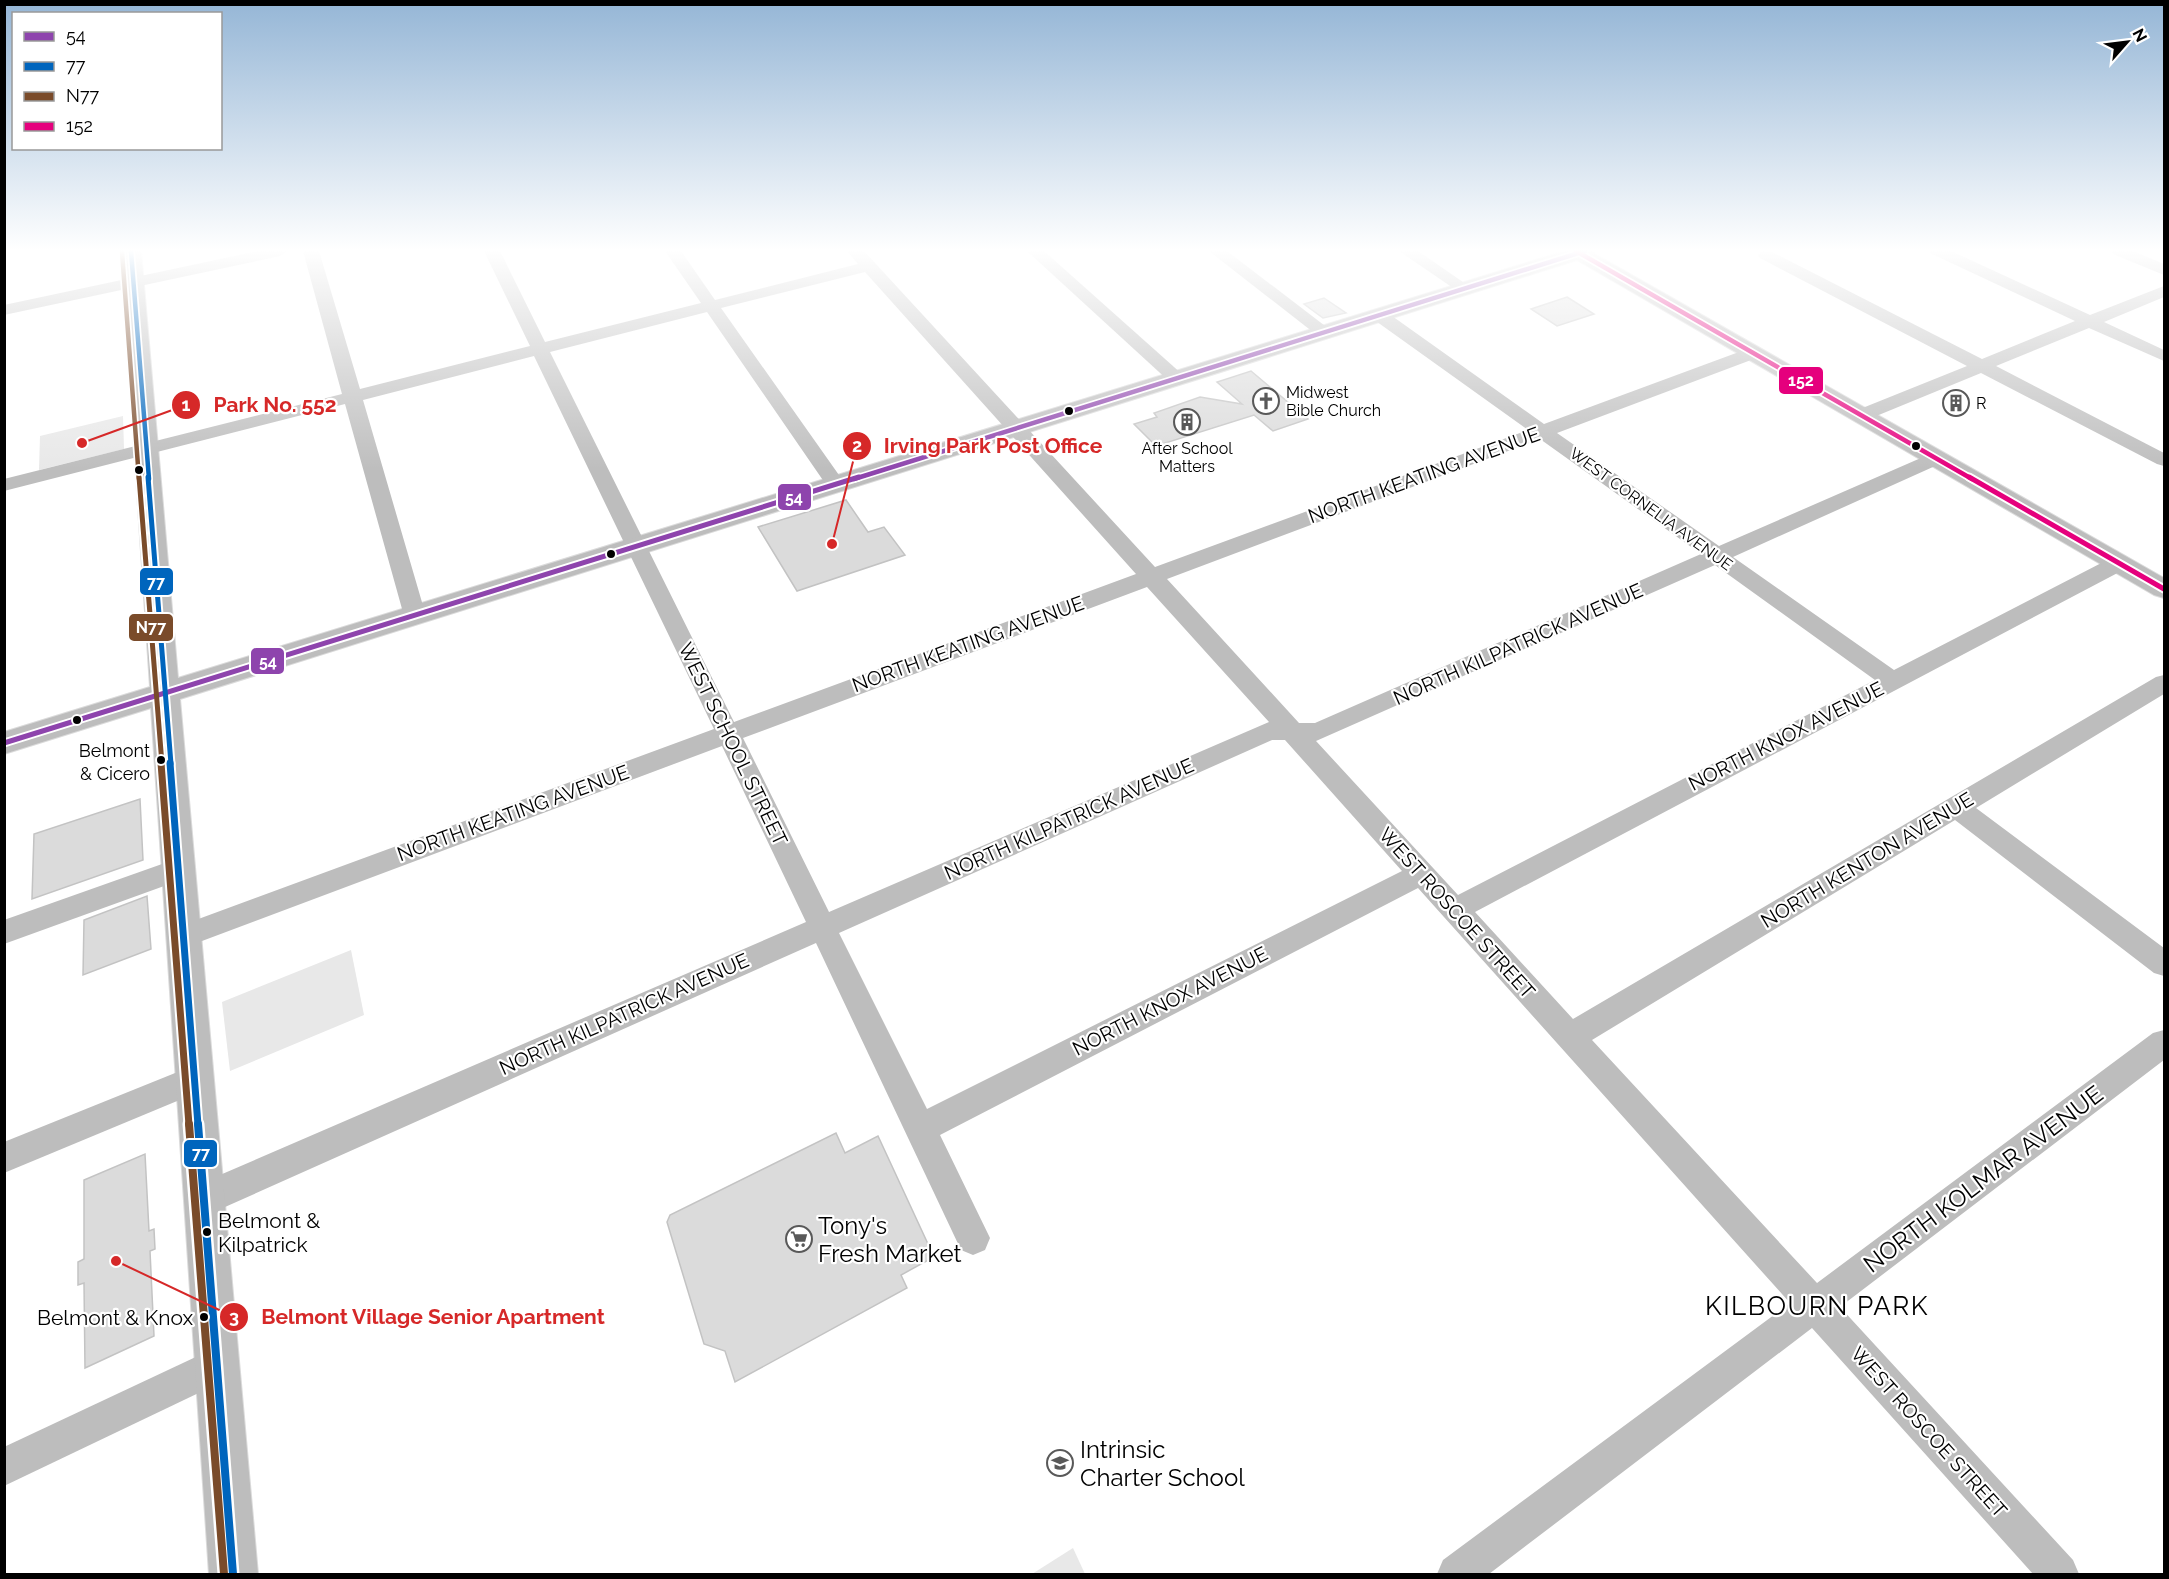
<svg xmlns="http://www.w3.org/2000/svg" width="2169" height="1579" viewBox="0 0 2169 1579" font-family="Raleway,sans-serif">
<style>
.green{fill:#e8e8e8}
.building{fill:#dbdbdb;stroke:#c3c3c3;stroke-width:1.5}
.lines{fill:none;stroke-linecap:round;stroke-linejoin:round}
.major-casing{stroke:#dbdbdb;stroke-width:2}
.minor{fill:#bdbdbd;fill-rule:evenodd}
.major{fill:#bdbdbd;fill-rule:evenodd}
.bus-1-far1-casing{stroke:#fff;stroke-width:8}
.bus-1-casing{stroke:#fff;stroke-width:9}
.bus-2-far3-casing{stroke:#fff;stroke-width:8}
.bus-2-far2-casing{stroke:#fff;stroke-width:9}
.bus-2-far1-casing{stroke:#fff;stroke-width:11}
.bus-2-casing{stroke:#fff;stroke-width:13}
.bus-3-far3-casing{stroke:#fff;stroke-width:8}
.bus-3-far2-casing{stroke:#fff;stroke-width:9}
.bus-3-far1-casing{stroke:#fff;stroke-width:11}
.bus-3-casing{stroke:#fff;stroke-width:13}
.bus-4-far1-casing{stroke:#fff;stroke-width:8}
.bus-4-casing{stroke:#fff;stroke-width:9}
.bus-1-far1{stroke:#8e44ad;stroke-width:4.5}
.bus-1{stroke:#8e44ad;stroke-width:5}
.bus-2-far3{stroke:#0065bd;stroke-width:4.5}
.bus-2-far2{stroke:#0065bd;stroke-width:5}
.bus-2-far1{stroke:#0065bd;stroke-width:7}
.bus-2{stroke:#0065bd;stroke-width:8}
.bus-3-far3{stroke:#7a4b2a;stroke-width:4.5}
.bus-3-far2{stroke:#7a4b2a;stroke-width:5}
.bus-3-far1{stroke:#7a4b2a;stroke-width:7}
.bus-3{stroke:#7a4b2a;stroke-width:8}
.bus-4-far1{stroke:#e5007d;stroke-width:4.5}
.bus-4{stroke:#e5007d;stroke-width:5}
.bus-dot{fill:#000;stroke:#fff;stroke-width:2}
.labels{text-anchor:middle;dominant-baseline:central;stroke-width:4.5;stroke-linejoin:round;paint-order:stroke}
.far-poi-label{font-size:16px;fill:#000;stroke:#fff;text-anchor:start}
.far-street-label{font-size:16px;fill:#000;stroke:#fff}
.bus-label{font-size:18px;fill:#000;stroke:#fff;text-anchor:end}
.street-label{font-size:20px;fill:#000;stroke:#fff}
.near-bus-label{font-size:21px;fill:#000;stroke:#fff;text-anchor:start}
.near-street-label{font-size:24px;fill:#000;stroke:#fff}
.near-poi-label{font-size:24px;fill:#000;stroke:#fff;text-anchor:start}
.near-neighbourhood-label{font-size:26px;letter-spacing:1.5px;fill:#000;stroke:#fff}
.leader{fill:none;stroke:#d62828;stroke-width:2}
.callout-dot{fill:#d62828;stroke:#fff;stroke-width:2}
.mark-label{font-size:18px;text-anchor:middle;font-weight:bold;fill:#fff}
.callout-label{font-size:21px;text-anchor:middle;font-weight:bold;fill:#d62828;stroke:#fff;stroke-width:4.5;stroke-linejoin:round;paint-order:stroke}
.line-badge{stroke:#fff;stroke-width:2}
.badge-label{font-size:16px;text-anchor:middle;font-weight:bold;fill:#fff}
</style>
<rect width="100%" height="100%" fill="#fff"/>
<g class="green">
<polygon points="123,416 124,449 39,470 40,436"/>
<polygon points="351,950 364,1015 230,1071 222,1002"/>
<polygon points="1073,1548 1085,1574 1032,1574"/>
</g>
<g class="building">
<polygon points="1567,297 1594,314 1557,326 1531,309"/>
<polygon points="1324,298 1346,313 1323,318 1304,304"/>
<polygon points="1251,371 1308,419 1273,431 1254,415 1156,446 1134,424 1157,417 1154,413 1200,397 1242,404 1217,382"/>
<polygon points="846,500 868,532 884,527 905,555 797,591 758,527"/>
<polygon points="140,799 143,860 32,899 34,834"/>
<polygon points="147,896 151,949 83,975 84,920"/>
<polygon points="836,1133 845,1153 878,1136 934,1257 901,1275 907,1288 735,1382 725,1351 704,1344 667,1222 670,1215"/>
<polygon points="145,1154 149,1231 154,1229 155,1249 150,1251 154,1336 85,1368 84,1283 78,1285 78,1262 84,1259 84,1180"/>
</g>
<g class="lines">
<defs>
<polygon id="major" points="121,251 141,251 178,678 1565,251 1595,251 1593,253 2164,578 2164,598 2154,595 1577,260 180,699 258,1574 209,1574 151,708 4,754 4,732 150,687"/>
</defs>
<use href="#major" class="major-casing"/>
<g class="minor">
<polygon points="258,251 288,251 280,256 4,315 4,305"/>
<path d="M303 251H319L360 389 530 346 484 251H500L545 342 701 303 665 251H681L715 300 858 264 847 251H864L1155 567 1528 430 1373 319 1371 315 1373 311H1385L1544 424 1747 349H1759L1762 353 1759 357 1557 433 1719 546 1930 454H1944L1947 458 1944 462 1733 557 1894 670 2111 558 2119 556 2127 558 2130 563 2127 568 1475 912 1573 1019 2156 677 2164 675V694L1976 808 2164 948V976L2154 973 1955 820 1592 1040 1817 1283 2153 1033 2164 1030V1060L1840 1307 2073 1560 2079 1574H2033L1812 1328 1489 1574H1437L1443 1560 1790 1303 1418 888 940 1135 990 1238 985 1250 973 1255 961 1250 816 943 216 1211 204 1215 192 1211 188 1199 192 1187 806 922 722 746 194 944 184 948 174 944 170 936 174 928 714 729 534 356 363 400 426 616 423 621 415 624 407 621 404 616 345 404 4 491V479L342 394ZM865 272 1136 574 734 722 550 352 707 312 829 489H843L846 485 721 308ZM1540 439 1701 554 1315 723H1299L1167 579ZM1715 565 1875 680 1458 895 1316 741ZM1147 587 1269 722 829 912 743 738ZM1272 740H1285L1402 871 927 1109 839 933Z"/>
<polygon points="1027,251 1044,251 1183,375 1186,379 1183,383 1171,383"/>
<polygon points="1209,251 1227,251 1333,332 1330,336 1318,336"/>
<polygon points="1399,251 1418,251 1473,289 1465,294 1459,292"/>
<polygon points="1763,251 1772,252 1982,359 2075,321 1932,254 1930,251 1951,251 2090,315 2164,286 2164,297 2104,322 2164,350 2164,361 2089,328 1996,366 2164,453 2164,466 2157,464 1981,373 1869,419 1855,419 1853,415 1855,411 1967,366 1760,258 1758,255"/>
<polygon points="2111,251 2133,251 2164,264 2164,275 2113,254"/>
<polygon points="179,858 189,861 192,869 189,877 4,944 4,920"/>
<polygon points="195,1065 206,1069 210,1079 206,1089 4,1173 4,1142"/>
<polygon points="217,1347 230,1352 235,1365 230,1378 4,1486 4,1447"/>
</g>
<use href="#major" class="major"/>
<defs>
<polyline id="bus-1-far1" points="854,479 1585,251"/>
<polyline id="bus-1" points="4,743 859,477"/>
<polyline id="bus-2-far3" points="131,251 149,479"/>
<polyline id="bus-2-far2" points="148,477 171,764"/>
<polyline id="bus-2-far1" points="170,763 198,1125"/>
<polyline id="bus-2" points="198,1124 233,1574"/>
<polyline id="bus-3-far3" points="122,252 139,479"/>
<polyline id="bus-3-far2" points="139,477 162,764"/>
<polyline id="bus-3-far1" points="161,763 189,1125"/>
<polyline id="bus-3" points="189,1124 224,1574"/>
<polyline id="bus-4-far1" points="1576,251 1972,479"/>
<polyline id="bus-4" points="1969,477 2164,589"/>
</defs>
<use href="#bus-1-far1" class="bus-1-far1-casing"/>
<use href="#bus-1" class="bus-1-casing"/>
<use href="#bus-2-far3" class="bus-2-far3-casing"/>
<use href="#bus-2-far2" class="bus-2-far2-casing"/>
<use href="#bus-2-far1" class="bus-2-far1-casing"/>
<use href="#bus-2" class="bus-2-casing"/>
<use href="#bus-3-far3" class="bus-3-far3-casing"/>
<use href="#bus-3-far2" class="bus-3-far2-casing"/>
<use href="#bus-3-far1" class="bus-3-far1-casing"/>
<use href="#bus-3" class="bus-3-casing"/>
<use href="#bus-4-far1" class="bus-4-far1-casing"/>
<use href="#bus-4" class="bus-4-casing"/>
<use href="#bus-1-far1" class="bus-1-far1"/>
<use href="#bus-1" class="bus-1"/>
<use href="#bus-2-far3" class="bus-2-far3"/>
<use href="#bus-2-far2" class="bus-2-far2"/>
<use href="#bus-2-far1" class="bus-2-far1"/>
<use href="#bus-2" class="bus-2"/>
<use href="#bus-3-far3" class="bus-3-far3"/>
<use href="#bus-3-far2" class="bus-3-far2"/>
<use href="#bus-3-far1" class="bus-3-far1"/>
<use href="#bus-3" class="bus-3"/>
<use href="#bus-4-far1" class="bus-4-far1"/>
<use href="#bus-4" class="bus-4"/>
</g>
<linearGradient id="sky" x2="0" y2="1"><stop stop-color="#95b6d6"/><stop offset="0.53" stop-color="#fff"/><stop offset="1" stop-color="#fff" stop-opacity="0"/></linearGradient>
<rect width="2169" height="472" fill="url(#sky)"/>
<defs>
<symbol id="church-ring" viewBox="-11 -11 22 22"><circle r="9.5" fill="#fff" stroke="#595959" stroke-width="1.5"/><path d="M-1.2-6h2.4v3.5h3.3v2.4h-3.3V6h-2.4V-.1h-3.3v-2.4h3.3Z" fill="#595959"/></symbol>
<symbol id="building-ring" viewBox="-11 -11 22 22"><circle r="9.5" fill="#fff" stroke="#595959" stroke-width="1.5"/><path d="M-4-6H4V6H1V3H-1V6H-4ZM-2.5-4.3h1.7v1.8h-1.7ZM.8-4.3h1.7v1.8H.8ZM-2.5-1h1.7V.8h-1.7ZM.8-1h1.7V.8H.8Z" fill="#595959"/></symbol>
<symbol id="supermarket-ring" viewBox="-11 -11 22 22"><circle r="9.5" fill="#fff" stroke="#595959" stroke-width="1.5"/><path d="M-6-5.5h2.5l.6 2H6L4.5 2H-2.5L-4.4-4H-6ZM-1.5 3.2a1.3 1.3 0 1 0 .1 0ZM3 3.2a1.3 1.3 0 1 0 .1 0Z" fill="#595959"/></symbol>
<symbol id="school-ring" viewBox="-11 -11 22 22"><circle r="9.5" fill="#fff" stroke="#595959" stroke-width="1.5"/><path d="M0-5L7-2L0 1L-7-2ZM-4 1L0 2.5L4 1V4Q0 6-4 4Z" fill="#595959"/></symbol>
</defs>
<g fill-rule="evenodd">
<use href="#church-ring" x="1251" y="386" width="30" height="30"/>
<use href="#building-ring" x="1941" y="388" width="30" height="30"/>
<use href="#building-ring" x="1172" y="407" width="30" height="30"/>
<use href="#supermarket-ring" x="784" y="1224" width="30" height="30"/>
<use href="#school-ring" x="1045" y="1448" width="30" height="30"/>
</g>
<g class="bus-dot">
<circle cx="1069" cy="411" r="5"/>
<circle cx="1916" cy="446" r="5"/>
<circle cx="139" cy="470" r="5"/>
<circle cx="611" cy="554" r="5"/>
<circle cx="77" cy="720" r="5"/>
<circle cx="161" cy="760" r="5"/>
<circle cx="207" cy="1232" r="5"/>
<circle cx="204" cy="1317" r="5"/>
</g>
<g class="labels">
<g class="far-poi-label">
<text x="1286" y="392">Midwest<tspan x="1286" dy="18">Bible Church</tspan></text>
<text x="1976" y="403">R</text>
<text x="1187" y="448" text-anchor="middle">After School<tspan x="1187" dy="18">Matters</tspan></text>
</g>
<g class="far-street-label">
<text transform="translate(1651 509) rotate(36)">WEST CORNELIA AVENUE</text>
</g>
<g class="bus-label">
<text x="150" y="750">Belmont<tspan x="150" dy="23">&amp; Cicero</tspan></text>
</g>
<g class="street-label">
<text transform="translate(1424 475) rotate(-20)">NORTH KEATING AVENUE</text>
<text transform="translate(968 644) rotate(-20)">NORTH KEATING AVENUE</text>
<text transform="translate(1518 644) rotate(-24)">NORTH KILPATRICK AVENUE</text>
<text transform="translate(1786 736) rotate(-27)">NORTH KNOX AVENUE</text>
<text transform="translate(733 744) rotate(64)">WEST SCHOOL STREET</text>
<text transform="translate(513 813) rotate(-20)">NORTH KEATING AVENUE</text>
<text transform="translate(1069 819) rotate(-24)">NORTH KILPATRICK AVENUE</text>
<text transform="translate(1867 860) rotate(-31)">NORTH KENTON AVENUE</text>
<text transform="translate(1457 913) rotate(48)">WEST ROSCOE STREET</text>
<text transform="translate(1170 1001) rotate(-27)">NORTH KNOX AVENUE</text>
<text transform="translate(624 1014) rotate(-24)">NORTH KILPATRICK AVENUE</text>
<text transform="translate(1929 1432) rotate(48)">WEST ROSCOE STREET</text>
</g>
<g class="near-bus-label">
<text x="218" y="1220">Belmont &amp;<tspan x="218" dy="24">Kilpatrick</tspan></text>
<text x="193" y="1317" text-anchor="end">Belmont &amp; Knox</text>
</g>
<g class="near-street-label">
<text transform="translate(1983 1179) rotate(-37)">NORTH KOLMAR AVENUE</text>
</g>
<g class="near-poi-label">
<text x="818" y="1225">Tony's<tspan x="818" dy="28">Fresh Market</tspan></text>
<text x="1080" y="1449">Intrinsic<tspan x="1080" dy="28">Charter School</tspan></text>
</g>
<g class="near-neighbourhood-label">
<text x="1817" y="1306">KILBOURN PARK</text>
</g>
</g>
<path class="leader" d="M82 443L186 405M832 544L857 446M116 1261L234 1317"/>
<g class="callout-dot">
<circle cx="82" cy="443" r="6"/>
<circle cx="832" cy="544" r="6"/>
<circle cx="116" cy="1261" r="6"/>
<circle cx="186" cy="405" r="15"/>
<circle cx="857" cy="446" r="15"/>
<circle cx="234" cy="1317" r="15"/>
</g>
<g class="mark-label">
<text x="186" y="411">1</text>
<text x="857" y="452">2</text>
<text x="234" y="1323">3</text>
</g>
<g class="callout-label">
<text x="275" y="412">Park No. 552</text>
<text x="993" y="453">Irving Park Post Office</text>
<text x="433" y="1324">Belmont Village Senior Apartment</text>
</g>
<g class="line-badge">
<rect x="1778" y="366" width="46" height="29" rx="6" fill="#e5007d"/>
<rect x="777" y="483" width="35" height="28" rx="6" fill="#8e44ad"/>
<rect x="139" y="567" width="35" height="29" rx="6" fill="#0065bd"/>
<rect x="128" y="613" width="46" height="29" rx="6" fill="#7a4b2a"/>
<rect x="250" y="647" width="35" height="28" rx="6" fill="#8e44ad"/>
<rect x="183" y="1139" width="35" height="29" rx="6" fill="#0065bd"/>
</g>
<g class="badge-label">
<text x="1801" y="386">152</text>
<text x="794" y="503">54</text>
<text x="156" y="588">77</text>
<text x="151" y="633">N77</text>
<text x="268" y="667">54</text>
<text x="201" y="1159">77</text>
</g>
<rect width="2169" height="1579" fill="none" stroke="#000000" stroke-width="12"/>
<rect x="12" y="12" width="210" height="138" fill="#ffffff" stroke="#999999" stroke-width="1.5"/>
<rect x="24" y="32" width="30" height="9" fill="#8e44ad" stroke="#999999" stroke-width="1.5"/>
<text x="66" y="42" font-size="18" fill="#000000">54</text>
<rect x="24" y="62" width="30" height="9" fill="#0065bd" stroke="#999999" stroke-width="1.5"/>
<text x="66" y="72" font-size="18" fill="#000000">77</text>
<rect x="24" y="92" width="30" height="9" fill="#7a4b2a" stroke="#999999" stroke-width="1.5"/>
<text x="66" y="102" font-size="18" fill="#000000">N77</text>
<rect x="24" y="122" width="30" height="9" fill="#e5007d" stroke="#999999" stroke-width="1.5"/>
<text x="66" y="132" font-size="18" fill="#000000">152</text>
<g transform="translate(2127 42) rotate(62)" stroke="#ffffff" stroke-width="4.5" paint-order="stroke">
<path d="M0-4.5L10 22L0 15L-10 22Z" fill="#000000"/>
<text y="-9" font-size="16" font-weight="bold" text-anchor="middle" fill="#000000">N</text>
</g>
</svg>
